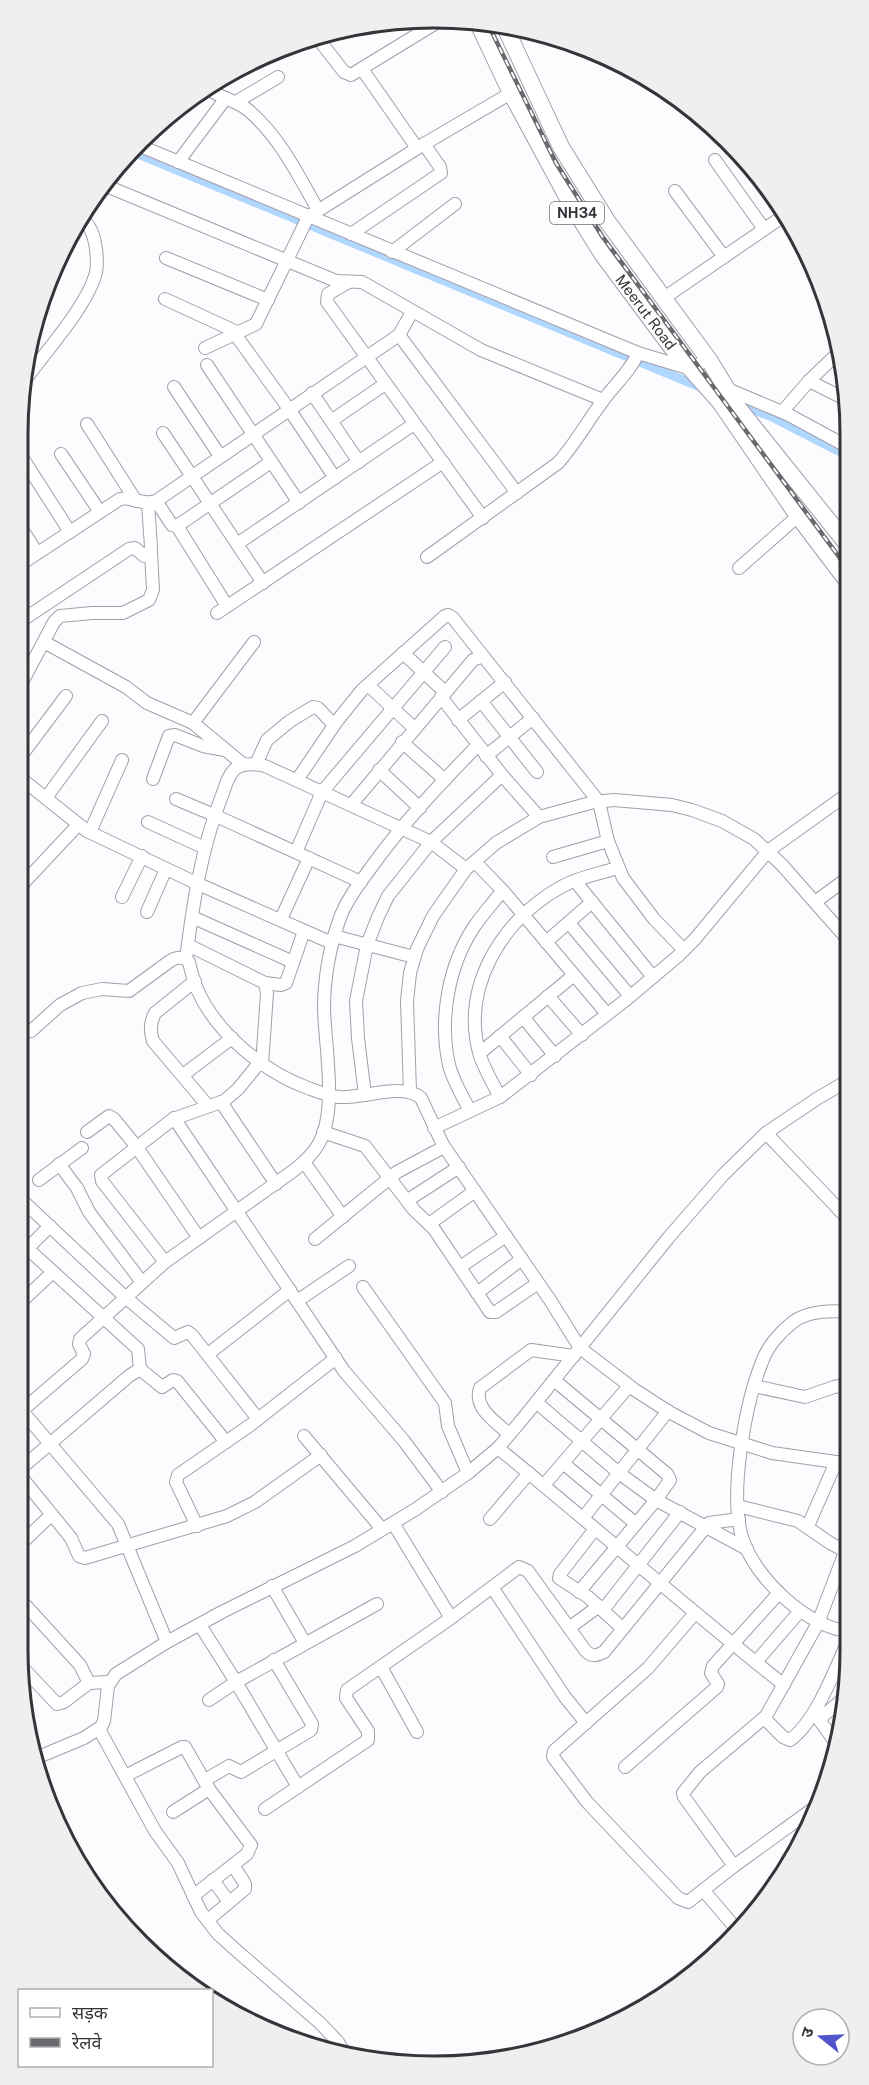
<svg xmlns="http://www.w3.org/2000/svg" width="869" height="2085" viewBox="0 0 869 2085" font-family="'Public Sans','Noto Sans Devanagari',sans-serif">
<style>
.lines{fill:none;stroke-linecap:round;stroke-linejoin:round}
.canal{stroke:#b0d7fd;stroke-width:9}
.minor-casing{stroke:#a39eac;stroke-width:14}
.highway-casing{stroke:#a39eac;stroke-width:18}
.minor{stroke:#fff;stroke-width:12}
.highway{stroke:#fff;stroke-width:16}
.rail-casing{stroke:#6b696e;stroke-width:4.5}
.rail{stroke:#fff;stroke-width:2;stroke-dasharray:7;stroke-linecap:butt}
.labels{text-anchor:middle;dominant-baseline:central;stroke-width:5;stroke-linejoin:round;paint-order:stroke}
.shield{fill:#fff;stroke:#727175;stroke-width:1.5}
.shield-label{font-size:14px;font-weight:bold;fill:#36343a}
.street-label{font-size:15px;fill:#36343a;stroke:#fff}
.rim{fill:none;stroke:#36343a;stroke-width:3}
</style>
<rect width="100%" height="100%" fill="#fcfbfe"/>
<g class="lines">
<g class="canal">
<polyline points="131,151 705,389"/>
<polyline points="737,403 772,417 848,456"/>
</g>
<defs>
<g id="minor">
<polyline points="316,36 344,72 351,75 441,20"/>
<polyline points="362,69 417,148"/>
<path d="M207 88C219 98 236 100 248 110 280 137 298 175 318 210"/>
<polyline points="236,102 278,77"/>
<polyline points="138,145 638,353 691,369 708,359"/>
<polyline points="715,160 764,229"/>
<polyline points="178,162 226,98"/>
<polyline points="104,185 336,281 362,282 481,350 603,400"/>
<polyline points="675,191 724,257"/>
<polyline points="351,234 441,173 440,167 424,144"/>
<polyline points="392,252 455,204"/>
<polyline points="166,258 268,300"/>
<polyline points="347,283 328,294 327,302 483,518"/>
<polyline points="664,298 785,215"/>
<polyline points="165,299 239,333"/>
<polyline points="235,334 289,409 335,478"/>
<polyline points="399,335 517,493"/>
<polyline points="205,348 256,324 308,217 424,144 511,93"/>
<polyline points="207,365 299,503"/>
<path d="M28 376C48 349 85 308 95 276 98 268 97 258 96 249 94 235 91 226 80 217"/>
<polyline points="809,381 847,400"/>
<polyline points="174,387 220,456"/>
<polyline points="725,388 789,415 848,447"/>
<polyline points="312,393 359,462"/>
<polyline points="782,412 809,381 840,351"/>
<polyline points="331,421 385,384"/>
<polyline points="87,424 136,501"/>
<polyline points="163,433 263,583"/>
<polyline points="18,451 70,532"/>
<polyline points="61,454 100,512"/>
<polyline points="156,501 172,525 177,526 271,462"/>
<polyline points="18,523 37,553"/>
<polyline points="177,526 227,606"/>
<polyline points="237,544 414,424"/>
<path d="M427 557 558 463C575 444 587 422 602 402 614 385 630 372 638 353"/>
<path d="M18 566 120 499C132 496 143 506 156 501L399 335 412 312"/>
<polyline points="739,568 798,516"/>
<polyline points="217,613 443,462"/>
<polyline points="18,623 129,549 135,548 144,556 149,555 151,547 148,503"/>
<polyline points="44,642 126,687 147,703 193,723 244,765"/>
<polyline points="403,653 445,692"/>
<polyline points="368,685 414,728"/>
<polyline points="18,690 54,622 60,616 92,613 123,613 149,600 153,590 151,552"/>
<polyline points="441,697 502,775 539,817"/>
<polyline points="481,701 537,772"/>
<polyline points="458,720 505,682"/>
<polyline points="193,723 254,642"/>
<polyline points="402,742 445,780"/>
<polyline points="486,756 533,718"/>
<polyline points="18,760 66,696"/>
<polyline points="256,764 267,740 290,721 313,707 318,708 334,725"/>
<polyline points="379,770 420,808"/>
<polyline points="18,776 87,831 196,883 332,943"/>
<polyline points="153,779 169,736 175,735 203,746 225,750"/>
<polyline points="297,780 337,721 362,690 445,616 448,615 453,618 483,656"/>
<polyline points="46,798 102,721"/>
<polyline points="176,799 214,815 361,882"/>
<polyline points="351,805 473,660 483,656 599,802 608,841 623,878 654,919 684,950"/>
<polyline points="148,822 205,848"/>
<polyline points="90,832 122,760"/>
<polyline points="296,852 322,792 445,647"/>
<polyline points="553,857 608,841"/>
<polyline points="475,862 505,893 607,1014"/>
<polyline points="575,881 653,977"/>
<polyline points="18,889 78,825"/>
<polyline points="122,897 142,856"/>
<polyline points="815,902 849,877"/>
<polyline points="147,912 166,869"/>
<polyline points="192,917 293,962"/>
<polyline points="281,919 309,858"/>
<polyline points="569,923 630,996"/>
<polyline points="334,936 414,957"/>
<polyline points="546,942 592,902"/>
<polyline points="188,945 265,983 267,993 262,1065"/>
<path d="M186 959C193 904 201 850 221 798 225 789 227 776 235 769 243 762 256 764 265 766L431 842 466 869"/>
<path d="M195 981 155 1013C150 1022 150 1032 153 1041L208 1106"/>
<polyline points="265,983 281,985 286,983 304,931"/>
<polyline points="548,996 582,1035"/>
<polyline points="523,1017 555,1056"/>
<path d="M18 1033 31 1031 60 1005 82 993 102 989 129 991 170 961C177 957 183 956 189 962 191 971 193 980 197 989 216 1033 264 1072 308 1088 319 1092 329 1096 339 1097 363 1099 402 1082 421 1098L443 1145 550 1300 580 1348 635 1390 669 1412 709 1433 772 1453 850 1464"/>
<polyline points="500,1036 531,1075"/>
<polyline points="480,1053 574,975"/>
<polyline points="183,1075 232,1038"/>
<polyline points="410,1092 407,1001 410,973 417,949 433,916 466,869 496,843 539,817 594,802 614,800 672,805 692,810 722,821 754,839 782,865 849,941"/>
<polyline points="365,1095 358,1038 356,1001 367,945 378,917 388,896 431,842 502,775"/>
<path d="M500 1097C493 1084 485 1070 480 1056 460 987 502 920 561 887 578 877 599 874 617 868"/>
<polyline points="221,1102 276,1184"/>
<path d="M470 1111C463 1097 453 1081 449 1065 439 1020 448 966 474 927 482 915 493 903 502 891"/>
<polyline points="174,1118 344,1371 404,1441 442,1492"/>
<polyline points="434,1128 500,1097 627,999 678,956 695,939 768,851 849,793"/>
<polyline points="87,1132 109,1116 114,1119 136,1146 199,1238"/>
<polyline points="323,1132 365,1146 414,1210 434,1229 490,1312 496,1312 538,1283"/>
<polyline points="766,1133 850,1221"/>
<polyline points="304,1162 343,1217"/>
<polyline points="59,1164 77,1188 89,1212 141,1281"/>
<polyline points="39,1180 82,1148"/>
<polyline points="408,1200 459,1167"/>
<polyline points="24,1202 125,1297 174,1338 188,1332 192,1335 258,1419"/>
<polyline points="839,1210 850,1200"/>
<polyline points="429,1224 475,1191"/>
<polyline points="315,1239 397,1172 444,1147"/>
<polyline points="18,1240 138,1349 140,1369"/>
<polyline points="18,1258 50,1226"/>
<polyline points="165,1262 102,1181 101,1175 173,1119 224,1101 238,1089 260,1062"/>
<polyline points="460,1267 506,1236"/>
<polyline points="363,1287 445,1403 448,1426 468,1473"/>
<polyline points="477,1293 522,1259"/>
<polyline points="297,1301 349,1266"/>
<polyline points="20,1303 53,1272"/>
<path d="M850 1312C832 1310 807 1311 793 1322 780 1332 767 1347 762 1362 745 1404 729 1494 742 1537 755 1579 807 1627 851 1632"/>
<polyline points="208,1354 290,1290"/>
<polyline points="554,1380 667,1474 670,1480 656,1500 579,1592"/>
<polyline points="754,1386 805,1397 834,1387 850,1384"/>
<polyline points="536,1402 619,1473 656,1500 747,1549"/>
<polyline points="18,1406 118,1524 167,1642"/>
<path d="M18 1414 82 1359 84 1354 79 1344 80 1339 165 1262 293 1171C302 1164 312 1155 318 1145 338 1112 325 1047 324 1009 324 978 330 945 341 915 348 898 359 884 370 869 402 824 440 784 478 745"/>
<path d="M509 1434C496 1422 473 1408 480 1388L531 1350 574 1356"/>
<polyline points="304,1436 382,1529"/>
<path d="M498 1448C594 1526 687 1608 784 1685"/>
<polyline points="563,1463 635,1523"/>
<polyline points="18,1471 129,1376 140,1369 162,1387 173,1380 177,1381 226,1442"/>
<polyline points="18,1473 71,1538 79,1556 85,1558 227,1516 255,1502 321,1455"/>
<polyline points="544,1485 629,1386"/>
<polyline points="738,1506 798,1521 830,1543 851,1554"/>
<polyline points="583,1518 668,1411"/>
<polyline points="490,1519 529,1473"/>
<polyline points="393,1523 451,1618"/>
<polyline points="197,1526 176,1482 178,1475 249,1426 336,1358"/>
<polyline points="808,1526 836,1462"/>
<polyline points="595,1529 560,1574 559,1578 588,1597 622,1628"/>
<polyline points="18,1535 26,1539 51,1515"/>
<polyline points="272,1586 305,1643"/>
<polyline points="492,1587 565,1697 586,1723"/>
<polyline points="18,1597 80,1665 89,1683"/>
<polyline points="603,1610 680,1512"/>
<polyline points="695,1613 648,1668 554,1751 553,1757 587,1802 678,1898 688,1902 734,1866 821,1803"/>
<polyline points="200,1625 236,1682 298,1787"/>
<polyline points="569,1628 599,1606"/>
<polyline points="756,1662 800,1611"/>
<polyline points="21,1666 57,1704 64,1702 89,1683 109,1682"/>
<polyline points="381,1667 417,1732"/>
<polyline points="209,1700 236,1682 377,1604"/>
<path d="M764 1718 783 1737 790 1740C817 1721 837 1664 851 1634"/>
<polyline points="99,1729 155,1831 178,1863 201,1912 218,1934 237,1951 320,2023 338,2042 346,2056"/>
<polyline points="836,1743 820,1721 824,1715 843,1699"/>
<polyline points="36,1758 84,1738 101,1727 104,1721 108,1686 116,1674 167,1642 222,1612 355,1546 416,1509 468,1473 498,1448 525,1416 669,1237 723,1175 766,1133 818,1098 849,1080"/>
<polyline points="625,1767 717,1687 718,1684 711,1673 713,1666 779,1593"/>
<polyline points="125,1776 182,1747 185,1747 209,1789 251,1845 247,1854 193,1896"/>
<polyline points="205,1780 229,1766 241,1772 311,1730 312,1724 274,1660"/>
<path d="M265 1809 368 1740V1731L346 1698 347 1690 451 1618 519 1567 528 1571 585 1650C591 1657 596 1656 604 1652L709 1523 739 1519"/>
<polyline points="173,1812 209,1789"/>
<polyline points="734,1866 684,1797 683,1793 700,1772 766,1716 818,1623 845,1552"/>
<polyline points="787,1869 788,1868"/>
<polyline points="213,1880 229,1902"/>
<polyline points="704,1891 739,1932"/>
<polyline points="208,1920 245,1889 245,1884 233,1865"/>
</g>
<g id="highway">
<polyline points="477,21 511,93 571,204 603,255 673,349 720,402 798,516 848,582"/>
<polyline points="504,25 561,147 607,221 709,360 739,409 848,545"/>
</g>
</defs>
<use href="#minor" class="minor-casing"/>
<use href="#highway" class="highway-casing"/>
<use href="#minor" class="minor"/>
<use href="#highway" class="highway"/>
<defs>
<polyline id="rail" points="487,22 556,163 602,236 848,569"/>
</defs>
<use href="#rail" class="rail-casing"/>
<use href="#rail" class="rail"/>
</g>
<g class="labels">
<rect class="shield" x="550" y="202" width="54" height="22" rx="4.5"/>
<g class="shield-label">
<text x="577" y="213">NH34</text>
</g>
<g class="street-label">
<text transform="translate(646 312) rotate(53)">Meerut Road</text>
</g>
</g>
<path d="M0 0H869V2085H0ZM434 28H434A406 406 0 0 1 840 434V1650A406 406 0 0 1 434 2056H434A406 406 0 0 1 28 1650V434A406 406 0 0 1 434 28Z" fill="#efefef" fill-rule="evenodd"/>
<path class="rim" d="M434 28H434A406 406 0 0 1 840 434V1650A406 406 0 0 1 434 2056H434A406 406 0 0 1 28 1650V434A406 406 0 0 1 434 28Z"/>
<rect x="18" y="1989" width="195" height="78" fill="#ffffff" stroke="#afaeb0" stroke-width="1.5"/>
<rect x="30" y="2008" width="30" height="9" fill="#ffffff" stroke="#afaeb0" stroke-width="1.5"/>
<text x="72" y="2019" font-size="18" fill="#36343a">सड़क</text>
<rect x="30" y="2038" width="30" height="9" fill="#6b696e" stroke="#afaeb0" stroke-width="1.5"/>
<text x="72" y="2049" font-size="18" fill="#36343a">रेलवे</text>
<g transform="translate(821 2037) rotate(288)"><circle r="28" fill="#ffffff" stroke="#afaeb0" stroke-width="1.5"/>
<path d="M0-4.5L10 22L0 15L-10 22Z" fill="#5153c9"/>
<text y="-9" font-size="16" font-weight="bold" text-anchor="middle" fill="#36343a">उ</text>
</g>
</svg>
